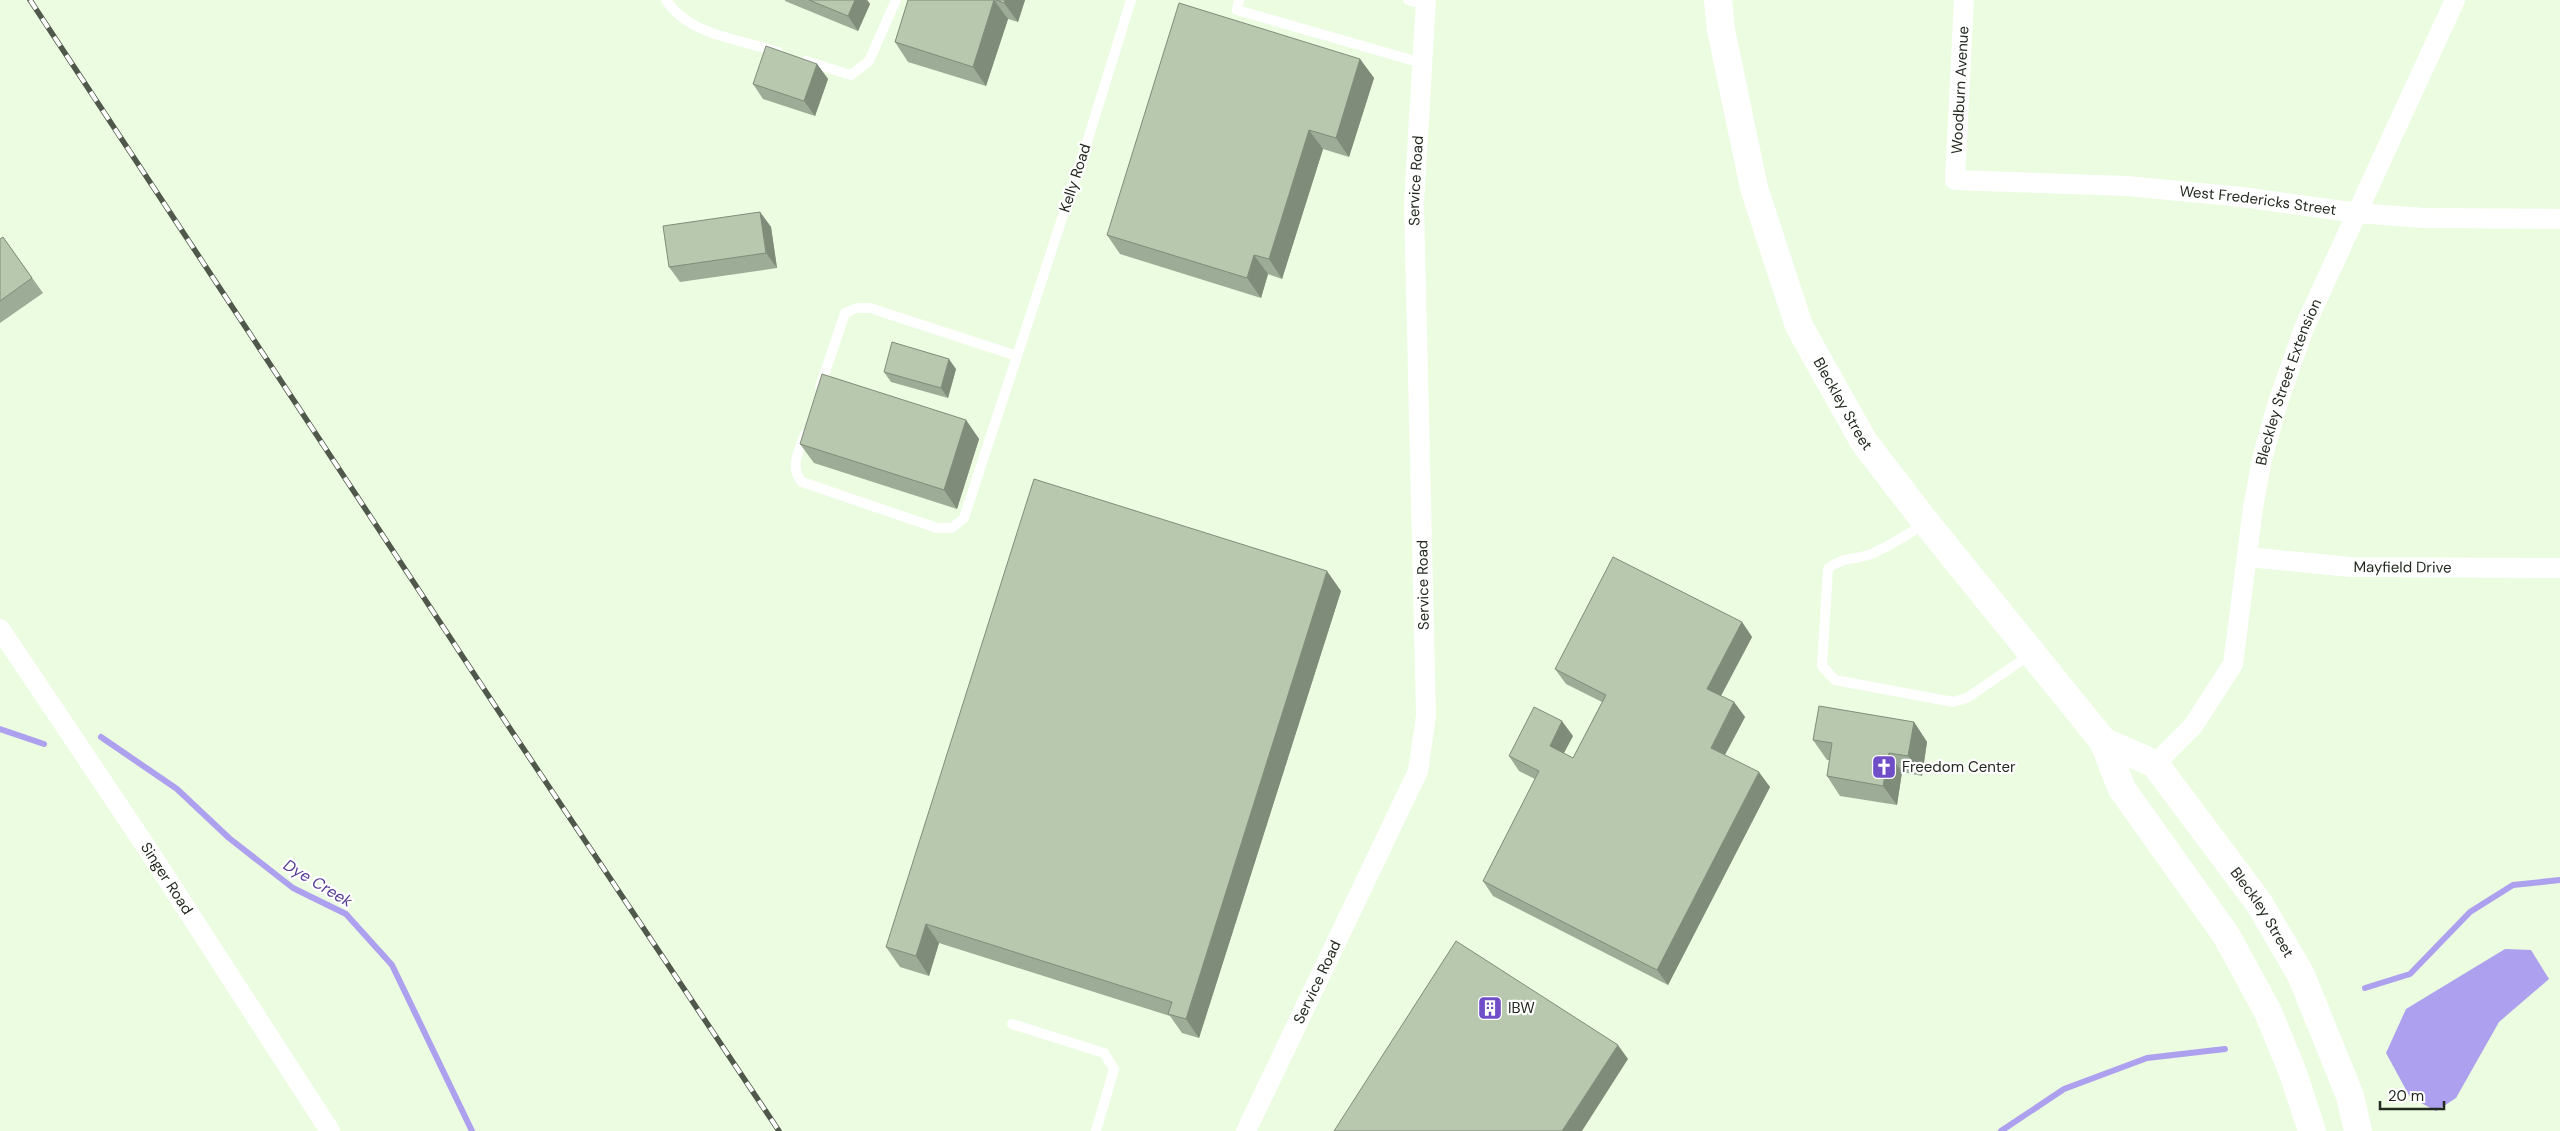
<svg xmlns="http://www.w3.org/2000/svg" width="2560" height="1131" viewBox="0 0 2560 1131" font-family="'DM Sans',sans-serif">
<style>
.water{fill:#ada0ee}
.lines{fill:none;stroke-linecap:round;stroke-linejoin:round}
.stream{stroke:#ada0ee;stroke-width:6}
.lane{stroke:#fff;stroke-width:10}
.street{stroke:#fff;stroke-width:20}
.secondary{stroke:#fff;stroke-width:28}
.rail-casing{stroke:#4f584a;stroke-width:5.5}
.rail{stroke:#fff;stroke-width:4;stroke-dasharray:11;stroke-linecap:butt}
.wall{fill:#9dac96}
.shaded-wall{fill:#808c7a}
.building{fill:#b7c8ae;stroke:#808c7a}
.labels{text-anchor:middle;dominant-baseline:central;stroke-width:4.5;stroke-linejoin:round;paint-order:stroke}
.street-label{font-size:15px;fill:#232a1f;stroke:#fff}
.poi-label{font-size:15px;fill:#232a1f;stroke:#fff;text-anchor:start}
.water-label{font-size:16px;font-style:italic;fill:#523a94;stroke:#fff}
</style>
<rect width="100%" height="100%" fill="#ebfce1"/>
<polygon class="water" points="2505,949 2531,950 2549,979 2499,1022 2456,1098 2436,1111 2410,1097 2386,1053 2406,1009"/>
<g class="lines">
<g class="stream">
<polyline points="0,729 44,744"/>
<polyline points="101,737 177,789 229,838 293,888 346,914 392,965 472,1131"/>
<polyline points="2365,988 2410,974 2470,912 2513,885 2560,880"/>
<polyline points="2001,1131 2064,1089 2147,1058 2225,1049"/>
</g>
<g class="lane">
<path d="M666 0C689 36 741 39 778 52"/>
<polyline points="1239,0 1237,10 1422,63"/>
<polyline points="1408,0 1425,5"/>
<polyline points="806,61 851,75 869,61 896,0"/>
<polyline points="820,387 845,313 857,308 870,308 1017,356"/>
<path d="M805 434C799 450 789 468 802 482L937 528H952L964 518 1088 139 1131 0"/>
<path d="M1926 523C1908 534 1890 546 1871 554 1856 560 1840 557 1828 569L1822 666 1835 680 1953 702 1967 698 2031 654"/>
<polyline points="1012,1024 1104,1053 1114,1069 1096,1131"/>
</g>
<g class="street">
<path id="s1" d="M1964 0 1955 180 2127 186 2242 197 2357 213 2424 218 2560 219"/>
<path id="s2" d="M2247 557 2351 567 2560 568"/>
<path id="s3" d="M0 629 147 848 330 1131"/>
<path id="s4" d="M2155 764 2193 726 2233 664 2253 508 2262 459 2278 402 2304 328 2455 0"/>
<path id="s5" d="M1246 1131 1418 771 1426 716 1414 204 1426 0"/>
</g>
<g class="secondary">
<path id="s6" d="M1718 0 1721 30 1754 188 1799 326 1864 442 1924 520 2103 741 2122 789 2226 935 2268 1012 2293 1073 2312 1131"/>
<path id="s7" d="M2103 741 2155 764 2259 903 2301 975 2350 1096 2358 1131"/>
</g>
<defs>
<polyline id="rail" points="30,0 511,730 779,1131"/>
</defs>
<use href="#rail" class="rail-casing"/>
<use href="#rail" class="rail"/>
</g>
<g class="wall">
<polygon points="785,0 867,0 870,4 858,31 785,1"/>
<polygon points="908,0 1025,0 1018,22 1008,19 986,86 908,62 895,42"/>
<polygon points="1360,59 1374,78 1349,157 1323,149 1282,279 1268,274 1261,298 1120,254 1107,235"/>
<polygon points="817,64 828,79 815,116 763,99 753,84"/>
<polygon points="760,212 771,227 777,268 680,282 669,267"/>
<polygon points="3,237 43,293 0,323 0,239"/>
<polygon points="956,369 948,398 891,382 884,372"/>
<polygon points="966,420 979,439 957,509 814,463 800,444"/>
<polygon points="1341,591 1199,1038 1182,1033 1170,1016 939,943 929,976 900,967 886,947"/>
<polygon points="1742,622 1752,637 1721,696 1734,702 1745,717 1725,755 1770,787 1668,985 1493,896 1483,881 1535,779 1519,771 1509,756 1573,736 1564,753 1573,758 1602,702 1566,684 1555,669"/>
<polygon points="1914,722 1927,742 1922,776 1902,772 1897,805 1840,796 1827,776 1830,760 1827,760 1813,740"/>
</g>
<g class="shaded-wall">
<polygon points="855,0 867,0 870,4 858,31 848,16"/>
<polygon points="994,0 1008,19 986,86 973,67"/>
<polygon points="1005,0 1025,0 1018,22 1004,3"/>
<polygon points="1360,59 1374,78 1349,157 1336,138"/>
<polygon points="817,64 828,79 815,116 804,101"/>
<polygon points="1309,130 1323,149 1282,279 1269,259"/>
<polygon points="760,212 771,227 777,268 766,253"/>
<polygon points="1254,255 1268,274 1261,298 1247,278"/>
<polygon points="949,359 956,369 948,398 941,388"/>
<polygon points="966,420 979,439 957,509 944,490"/>
<polygon points="1327,571 1341,591 1199,1038 1186,1019"/>
<polygon points="1742,622 1752,637 1717,703 1707,689"/>
<polygon points="1734,702 1745,717 1721,762 1711,748"/>
<polygon points="1562,721 1573,736 1560,760 1550,746"/>
<polygon points="1914,722 1927,742 1922,776 1908,756"/>
<polygon points="1889,753 1902,772 1897,805 1883,786"/>
<polygon points="1759,772 1770,787 1668,985 1657,970"/>
<polygon points="926,924 939,943 929,976 916,956"/>
<polygon points="1618,1045 1628,1059 1582,1131 1562,1131"/>
</g>
<g class="building">
<polygon points="809,0 855,0 848,16"/>
<polygon points="908,0 994,0 973,67 895,42"/>
<polygon points="996,0 1005,0 1004,3"/>
<polygon points="1179,3 1360,59 1336,138 1309,130 1269,259 1254,255 1247,278 1107,235"/>
<polygon points="766,46 817,64 804,101 753,84"/>
<polygon points="760,212 766,253 669,267 663,226"/>
<polygon points="3,237 32,278 0,301 0,239"/>
<polygon points="892,342 949,359 941,388 884,372"/>
<polygon points="822,374 966,420 944,490 800,444"/>
<polygon points="1034,479 1327,571 1186,1019 1168,1014 1172,1002 926,924 916,956 886,947"/>
<polygon points="1613,557 1742,622 1707,689 1734,702 1711,748 1759,772 1657,970 1483,881 1539,771 1509,756 1534,707 1562,721 1550,746 1573,758 1606,695 1555,669"/>
<polygon points="1819,706 1914,722 1908,756 1889,753 1883,786 1827,776 1832,743 1813,740"/>
<polygon points="1456,941 1618,1045 1562,1131 1334,1131"/>
</g>
<defs>
<symbol id="church-square" viewBox="-11 -11 22 22"><rect x="-9" y="-9" width="18" height="18" rx="4" fill="#6f4ec7" stroke="#fff"/><path d="M-1.2-6h2.4v3.5h3.3v2.4h-3.3V6h-2.4V-.1h-3.3v-2.4h3.3Z" fill="#fff"/></symbol>
<symbol id="building-square" viewBox="-11 -11 22 22"><rect x="-9" y="-9" width="18" height="18" rx="4" fill="#6f4ec7" stroke="#fff"/><path d="M-4-6H4V6H1V3H-1V6H-4ZM-2.5-4.3h1.7v1.8h-1.7ZM.8-4.3h1.7v1.8H.8ZM-2.5-1h1.7V.8h-1.7ZM.8-1h1.7V.8H.8Z" fill="#fff"/></symbol>
</defs>
<g fill-rule="evenodd">
<use href="#church-square" x="1870" y="753" width="28" height="28"/>
<use href="#building-square" x="1476" y="994" width="28" height="28"/>
</g>
<g class="labels">
<g class="street-label">
<text transform="translate(1960 90) rotate(-87)">Woodburn Avenue</text>
<text transform="translate(1075 178) rotate(-72)">Kelly Road</text>
<text stroke="none"><textPath href="#s5" startOffset="990">Service Road</textPath></text>
<text stroke="none"><textPath href="#s1" startOffset="484">West Fredericks Street</textPath></text>
<text stroke="none"><textPath href="#s4" startOffset="416">Bleckley Street Extension</textPath></text>
<text stroke="none"><textPath href="#s6" startOffset="426">Bleckley Street</textPath></text>
<text stroke="none"><textPath href="#s2" startOffset="156">Mayfield Drive</textPath></text>
<text transform="translate(1423 585) rotate(-91)">Service Road</text>
<text stroke="none"><textPath href="#s3" startOffset="300">Singer Road</textPath></text>
<text stroke="none"><textPath href="#s7" startOffset="240">Bleckley Street</textPath></text>
<text stroke="none"><textPath href="#s5" startOffset="165">Service Road</textPath></text>
</g>
<g class="poi-label">
<text x="1902" y="767">Freedom Center</text>
<text x="1508" y="1008">IBW</text>
</g>
<g class="water-label">
<text transform="translate(318 883) rotate(31)">Dye Creek</text>
</g>
</g>
<path d="M2380 1101v8h64v-8" fill="none" stroke="#232a1f" stroke-width="2.5"/>
<text x="2388" y="1101" font-size="15" fill="#232a1f" stroke="#ffffff" stroke-width="4" paint-order="stroke">20 m</text>
</svg>
